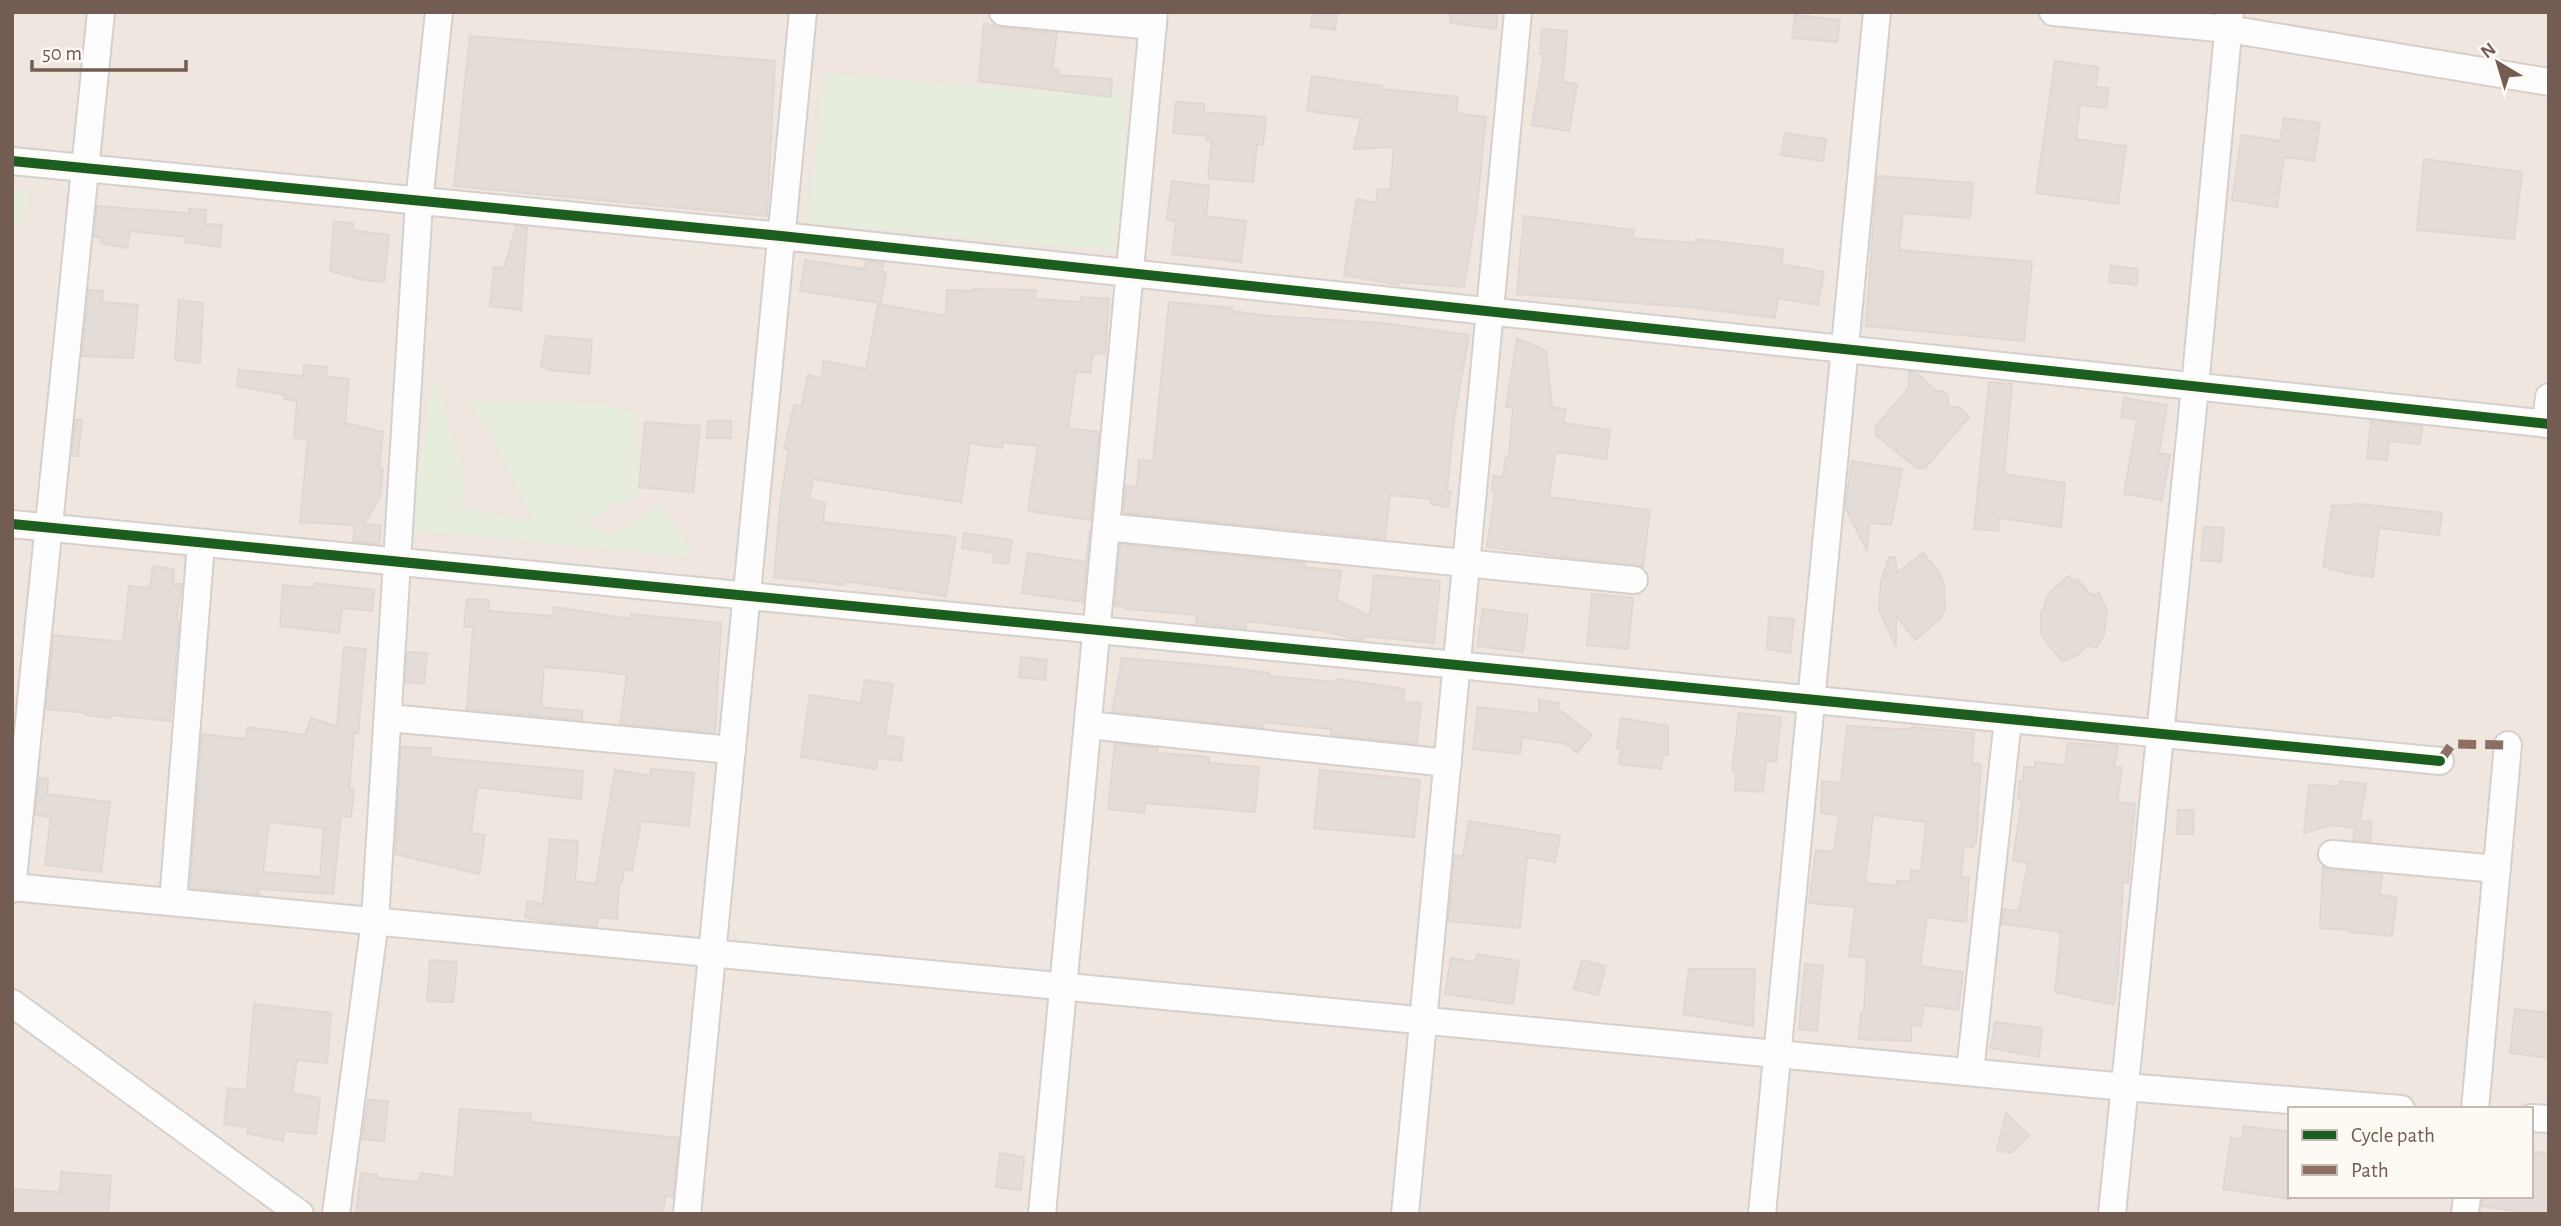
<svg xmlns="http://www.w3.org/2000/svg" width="2561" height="1226" viewBox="0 0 2561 1226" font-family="'Alegreya Sans',sans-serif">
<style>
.residential{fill:#efe6df;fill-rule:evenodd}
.green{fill:#e7eddc}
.building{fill:#e4ddd7;stroke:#e0d7d3;stroke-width:2;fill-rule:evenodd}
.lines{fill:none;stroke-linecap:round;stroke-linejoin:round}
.minor-casing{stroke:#d5d0cb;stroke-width:30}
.minor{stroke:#fefdfd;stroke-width:26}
.quiet{stroke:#8d6e63;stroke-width:9;stroke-dasharray:18 9;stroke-linecap:butt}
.cycleway-casing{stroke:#fdf9f3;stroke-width:15}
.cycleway{stroke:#1b5e20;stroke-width:10}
</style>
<rect width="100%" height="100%" fill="#f8f4f0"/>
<path class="residential" d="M12 12H2549V1214H12ZM2290 1109H2531V1196H2290Z"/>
<g class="green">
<polygon points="824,73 1049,92 1127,94 1121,207 1114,251 809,223"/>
<polygon points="12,190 29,191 24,222 12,222"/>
<polygon points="434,376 464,475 462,508 536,522 513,475 471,401 605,403 637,414 638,494 585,522 611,535 662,504 695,558 410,530"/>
</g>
<g class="building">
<polygon points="1313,12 1337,12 1335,30 1311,27"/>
<polygon points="1451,12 1498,12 1496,29 1450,23"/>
<polygon points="1795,15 1840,20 1837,42 1792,38"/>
<polygon points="984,23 1002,28 1057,33 1052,69 1059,70 1058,75 1112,79 1111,97 979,81"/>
<polygon points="1542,29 1567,31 1563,82 1577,84 1569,131 1532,125 1544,54 1540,54"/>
<polygon points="470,36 775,61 767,216 454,186"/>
<polygon points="2055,61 2098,67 2096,87 2109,88 2106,108 2080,105 2076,139 2126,146 2118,204 2036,193"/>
<polygon points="1312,76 1382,86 1382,89 1458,97 1456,113 1486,117 1476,214 1464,287 1399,282 1398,285 1344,275 1357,199 1376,203 1378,189 1390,190 1394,147 1354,149 1361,118 1307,111"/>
<polygon points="1176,102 1204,104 1204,112 1266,117 1263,145 1257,145 1253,182 1208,178 1212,141 1207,140 1208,136 1173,133"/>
<polygon points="2284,118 2320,123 2314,161 2284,157 2277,207 2232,200 2242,135 2280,141"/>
<polygon points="1785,133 1826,139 1823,161 1781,155"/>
<polygon points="2424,159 2522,172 2514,239 2417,230"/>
<polygon points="1877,176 1973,183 1970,218 1903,213 1899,250 2032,262 2024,341 1866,326"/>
<polygon points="1172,181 1209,186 1206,216 1246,221 1241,262 1172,254 1176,221 1167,220"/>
<polygon points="97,206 189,213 189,209 206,210 205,224 222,225 220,247 185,242 186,237 130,231 127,248 101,243 102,238 94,237"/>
<polygon points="1524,216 1634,230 1632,238 1695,243 1696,239 1783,249 1782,264 1824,272 1818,305 1778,298 1775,318 1688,307 1517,294"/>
<polygon points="334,222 353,223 352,230 389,235 384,282 364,280 330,271"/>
<polygon points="516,226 527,227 521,310 490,306 494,267 504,268"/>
<polygon points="805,260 864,269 866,261 884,263 881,272 886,272 881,303 800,291"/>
<polygon points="2111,266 2138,269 2137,285 2109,282"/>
<polygon points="973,289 1036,290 1035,299 1081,302 1081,297 1109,299 1105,354 1093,353 1090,373 1076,371 1068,428 1099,432 1091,520 1028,511 1038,446 1003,442 1002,448 970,443 961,502 813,479 809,499 825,503 823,522 956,537 946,596 844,581 844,585 774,577 781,497 789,449 784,449 794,405 802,406 808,375 821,378 824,361 866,369 878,304 946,316 947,290 973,291"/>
<polygon points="89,290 103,291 102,302 138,305 133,358 82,356"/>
<polygon points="179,300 203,303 200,363 175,360"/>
<polygon points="1169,302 1232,308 1232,311 1270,316 1382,323 1469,335 1454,420 1447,491 1451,492 1448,507 1431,504 1432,499 1390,495 1385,539 1123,513 1126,486 1137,487 1139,460 1153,461"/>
<polygon points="546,336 592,340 589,374 548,370 548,368 541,367"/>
<polygon points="1517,338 1546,351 1552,407 1566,409 1563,423 1610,430 1606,459 1558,452 1555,455 1549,497 1650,510 1643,567 1487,547 1495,492 1492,492 1493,476 1503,477 1506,456 1509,457 1513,408 1506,407"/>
<polygon points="304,365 327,367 326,376 349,379 345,423 383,432 379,468 383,469 380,496 364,524 381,525 379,544 353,541 355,525 300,522 308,439 294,438 297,401 284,399 285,395 237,386 239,370 303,376"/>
<polygon points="1909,372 1915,372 1937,391 1944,391 1948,396 1948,406 1960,408 1969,417 1925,468 1918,469 1876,435 1876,426 1909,388"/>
<polygon points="1989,382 2012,384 2004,474 2065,483 2061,527 1999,518 1998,531 1974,529"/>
<polygon points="2124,398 2167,405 2159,453 2170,455 2162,500 2124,494 2137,420 2121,417"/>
<polygon points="75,420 82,420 78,456 72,456"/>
<polygon points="708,421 731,421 731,438 707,438"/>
<polygon points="2371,421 2422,426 2420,444 2389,441 2387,460 2367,458"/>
<polygon points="645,422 700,426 693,492 639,487"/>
<polygon points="1852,461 1902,469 1891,525 1869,523 1867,551 1845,507"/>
<polygon points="2359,504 2442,513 2439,535 2379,528 2373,577 2351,574 2323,567 2332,506"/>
<polygon points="2204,527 2224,528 2221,562 2201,560"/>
<polygon points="1090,529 1083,602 1022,593 1028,553 1086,562"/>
<polygon points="964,533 1012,540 1008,564 993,562 994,553 962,548"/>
<polygon points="1120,544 1304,563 1304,567 1341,571 1337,600 1370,616 1374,575 1440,581 1434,643 1364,636 1363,640 1355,639 1325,631 1246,621 1246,628 1196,623 1197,615 1125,609 1126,607 1115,606"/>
<polygon points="1923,553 1940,574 1944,585 1945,608 1941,618 1915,640 1896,615 1896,646 1879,610 1881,582 1889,557 1895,557 1897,573"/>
<polygon points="153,566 174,569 173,584 182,584 176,621 179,621 170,721 110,715 109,718 86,715 87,713 46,709 54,635 123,642 129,586 150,588"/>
<polygon points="2069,576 2074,582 2077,579 2092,596 2099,593 2107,611 2104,635 2096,648 2087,645 2078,655 2062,662 2041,634 2041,614 2049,593"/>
<polygon points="315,583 374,590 372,611 342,608 339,633 280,626 283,585 314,588"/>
<polygon points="1592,594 1633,598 1628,649 1587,645"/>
<polygon points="467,599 489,600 488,611 553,616 554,607 631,619 631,614 721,623 715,733 620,724 627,675 598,671 544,667 541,707 582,711 582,720 467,709 473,627 464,627"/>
<polygon points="1483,609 1528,615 1523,652 1477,646"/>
<polygon points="1769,617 1794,619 1790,653 1767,649"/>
<path d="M344 647 366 649 358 733H354L349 789 354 790 351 817 341 816 333 894 259 889 258 894 190 888 202 734 245 739 248 727 305 735 311 718 337 726ZM269 822 324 828 320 877 263 872Z"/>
<polygon points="407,652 427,653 424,684 405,682"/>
<polygon points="1021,657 1047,660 1045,680 1019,677"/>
<polygon points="1122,658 1225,667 1269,673 1269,676 1337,682 1337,679 1405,689 1403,702 1421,703 1417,744 1331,735 1331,729 1264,722 1263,728 1112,712"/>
<polygon points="865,680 893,684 885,735 904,738 901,761 878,758 876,769 801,757 810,695 861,703"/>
<polygon points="1539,700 1559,703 1558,709 1592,735 1577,753 1567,744 1522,737 1520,754 1473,749 1478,707 1539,714"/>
<polygon points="1739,713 1781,717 1776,762 1766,760 1763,792 1735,790 1736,771 1732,770"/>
<polygon points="1621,718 1668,726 1668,755 1663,754 1661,769 1619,764 1621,748 1617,748"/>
<path d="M1847 726 1897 729H1911L1912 727 1974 733 1972 763 1981 764 1976 843 1973 842V847L1964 846 1961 877 1969 878 1966 922 1927 917 1920 966 1963 972 1958 1010 1924 1005 1921 1026 1911 1025V1041L1859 1039 1861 1012 1864 1013 1867 958 1849 956 1855 907 1809 903 1816 850 1834 852 1839 815 1821 813 1822 781 1841 783ZM1873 815 1926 822 1921 872 1911 870 1910 881H1897V886L1865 883Z"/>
<polygon points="2068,743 2118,746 2114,766 2122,768 2117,802 2135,804 2128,883 2123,882 2118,972 2114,1005 2055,992 2061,932 2002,924 2003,909 2019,911 2028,863 2013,860 2022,799 2018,798 2020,781 2023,781 2024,767 2035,767 2035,762 2065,765"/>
<polygon points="1115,744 1158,748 1157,753 1209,757 1209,763 1259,767 1255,812 1145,803 1144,813 1108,809"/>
<polygon points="401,747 431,748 430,757 583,771 581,799 477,787 471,833 485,835 479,874 395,854"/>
<polygon points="651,769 694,773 689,826 641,821 632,871 624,868 622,883 619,883 617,919 598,917 597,927 541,921 525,917 528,901 543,904 550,839 578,841 575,881 596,884 615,770 651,776"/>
<polygon points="1320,770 1420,780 1414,837 1314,828"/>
<polygon points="39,778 48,779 47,794 110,802 101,872 45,865 51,817 35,815"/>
<polygon points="2340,781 2366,784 2360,821 2372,822 2370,842 2353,840 2355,828 2333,825 2304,833 2309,784 2339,787"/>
<polygon points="2178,810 2194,810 2193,834 2177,834"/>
<polygon points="1469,821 1560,836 1555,862 1527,857 1520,928 1448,921 1455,855 1463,856"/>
<polygon points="2323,867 2331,870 2382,874 2380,895 2397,897 2392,936 2351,932 2351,930 2320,928"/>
<polygon points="1477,954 1519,961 1513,1004 1445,994 1451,958 1475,962"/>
<polygon points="430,960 457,962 453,1002 427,1001"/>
<polygon points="1582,960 1606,966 1598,995 1574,989"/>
<polygon points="1805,964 1823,966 1817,1031 1799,1029"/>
<polygon points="1689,969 1755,969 1753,1026 1683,1014"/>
<polygon points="254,1004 331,1013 327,1063 297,1060 292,1093 320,1098 316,1134 285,1131 283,1141 247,1133 248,1127 224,1124 228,1088 247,1090"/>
<polygon points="2515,1009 2549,1013 2549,1058 2510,1053"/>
<polygon points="1995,1022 2042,1028 2039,1057 1991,1048"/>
<polygon points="368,1100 388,1101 384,1141 362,1139"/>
<polygon points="460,1109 531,1114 531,1122 679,1138 673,1197 665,1196 663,1214 356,1214 361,1173 377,1175 377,1178 419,1182 421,1173 454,1178"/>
<polygon points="2006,1113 2029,1135 2011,1153 1997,1150"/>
<polygon points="2244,1126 2290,1132 2290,1199 2223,1189 2231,1138 2242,1139"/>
<polygon points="2531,1151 2549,1154 2549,1214 2532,1214 2482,1206 2483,1196 2531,1196"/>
<polygon points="1000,1153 1024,1157 1021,1190 996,1187"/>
<polygon points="61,1172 111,1176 108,1214 12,1214 12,1189 60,1192"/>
</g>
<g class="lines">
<defs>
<g id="minor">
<polyline points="1003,12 1153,26"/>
<polyline points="2053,12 2228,29 2549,82"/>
<polyline points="12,161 781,236 2549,424"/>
<polyline points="2546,424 2549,397"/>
<polyline points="12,524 2440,761"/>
<polyline points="1106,527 1634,580"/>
<polyline points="389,718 732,750"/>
<polyline points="1088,725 1448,763"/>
<polyline points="2332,854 2497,869"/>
<polyline points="12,887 2125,1087 2401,1109"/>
<polyline points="12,889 101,12"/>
<polyline points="173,902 201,543"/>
<polyline points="12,1003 300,1214"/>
<polyline points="1970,1072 2008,719"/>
<polyline points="2475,1109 2508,745"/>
<polyline points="2531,1118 2549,1119"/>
<polyline points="336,1214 375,921 419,202 439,12"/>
<polyline points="687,1214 803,12"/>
<polyline points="1042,1214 1154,12"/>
<polyline points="1405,1214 1518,12"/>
<polyline points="1762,1214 1877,12"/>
<polyline points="2112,1214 2195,387 2230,12"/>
<polyline points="2465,1214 2467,1196"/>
</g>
</defs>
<use href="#minor" class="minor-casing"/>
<use href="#minor" class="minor"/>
<polyline class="quiet" points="2440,761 2452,744 2508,745"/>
<defs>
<g id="cycleway">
<polyline points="12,161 781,236 2549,424"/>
<polyline points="12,524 2440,761"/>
</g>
</defs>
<use href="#cycleway" class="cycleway-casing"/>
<use href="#cycleway" class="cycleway"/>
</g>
<rect width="2561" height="1226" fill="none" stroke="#735c52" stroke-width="28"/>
<rect x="2288" y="1107" width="245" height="91" fill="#fdf9f3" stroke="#c6bab3" stroke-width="2"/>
<rect x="2302" y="1130" width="35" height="10" fill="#1b5e20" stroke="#c6bab3" stroke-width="2"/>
<text x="2351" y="1142" font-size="21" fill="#735c52">Cycle path</text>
<rect x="2302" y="1165" width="35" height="10" fill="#8d6e63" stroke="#c6bab3" stroke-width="2"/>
<text x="2351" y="1177" font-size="21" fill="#735c52">Path</text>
<g transform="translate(2498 63) rotate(322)" stroke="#fdf9f3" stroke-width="5" paint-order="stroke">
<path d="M0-5L12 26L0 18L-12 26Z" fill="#735c52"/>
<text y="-10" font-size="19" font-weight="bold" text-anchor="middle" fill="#735c52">N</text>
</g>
<path d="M32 60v10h154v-10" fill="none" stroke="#735c52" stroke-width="3.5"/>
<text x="42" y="60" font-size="21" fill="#735c52" stroke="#fdf9f3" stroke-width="5" paint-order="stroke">50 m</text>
</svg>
